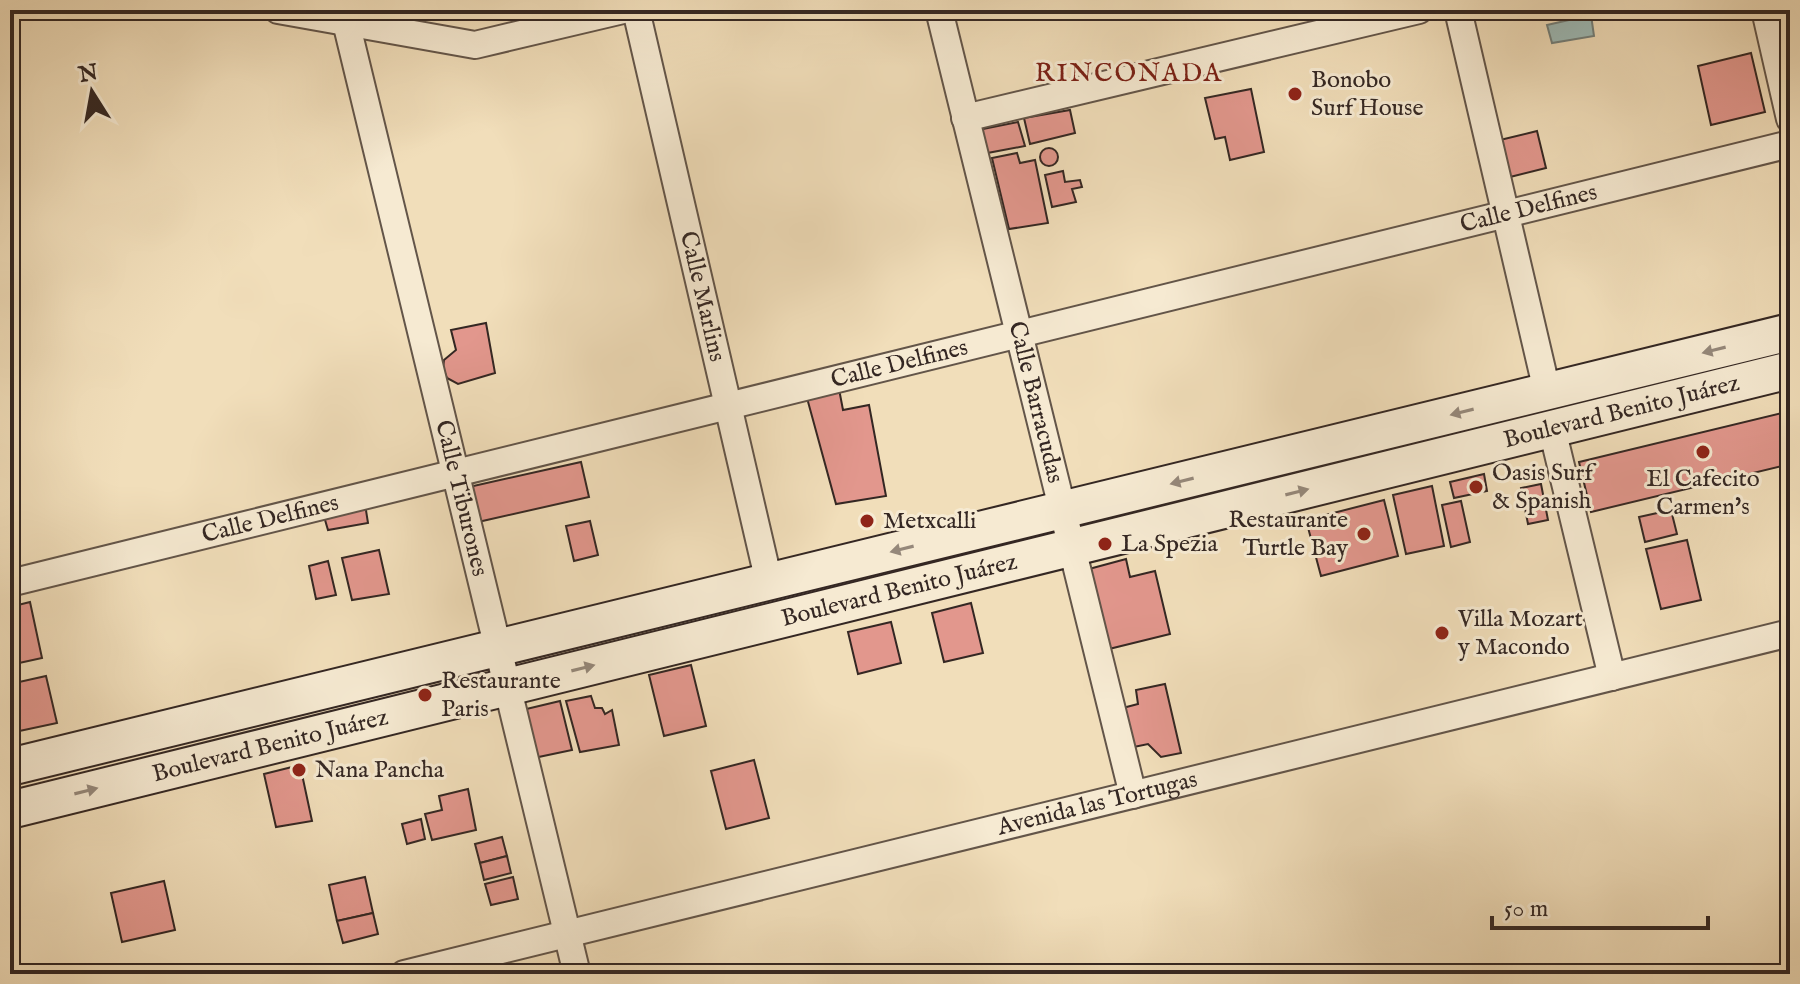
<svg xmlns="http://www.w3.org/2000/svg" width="1800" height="984" viewBox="0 0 1800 984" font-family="'IM FELL English',serif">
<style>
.water{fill:#9dbbb8;stroke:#73807c;stroke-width:2}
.building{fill:#e2978d;stroke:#342723;stroke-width:2}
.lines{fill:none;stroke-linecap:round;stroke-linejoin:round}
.street-casing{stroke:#635549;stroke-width:30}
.secondary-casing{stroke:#342723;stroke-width:40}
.street{stroke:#f6ead2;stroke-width:26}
.secondary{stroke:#f6ead2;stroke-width:36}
.oneway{fill:#95887a}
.poi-dot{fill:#8f2418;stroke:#f6ead2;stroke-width:3}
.labels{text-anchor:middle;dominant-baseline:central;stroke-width:6;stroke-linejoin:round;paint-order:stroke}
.poi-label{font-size:24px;fill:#342723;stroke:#f6ead2;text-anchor:start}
.street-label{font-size:24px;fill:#342723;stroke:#f6ead2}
.neighbourhood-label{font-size:26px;letter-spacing:2px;fill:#7a1f14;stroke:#f6ead2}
</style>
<rect width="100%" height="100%" fill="#f1deba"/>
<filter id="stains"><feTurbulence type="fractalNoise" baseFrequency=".0025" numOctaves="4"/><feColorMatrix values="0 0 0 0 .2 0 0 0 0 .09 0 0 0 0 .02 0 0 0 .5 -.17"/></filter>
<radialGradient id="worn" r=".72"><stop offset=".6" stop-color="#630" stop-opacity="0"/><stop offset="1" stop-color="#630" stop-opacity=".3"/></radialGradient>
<polygon class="water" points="1591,15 1594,36 1552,43 1547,25"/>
<g class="building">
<polygon points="1751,53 1765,112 1711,125 1698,66"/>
<polygon points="1251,89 1264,152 1230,160 1225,137 1215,139 1205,98"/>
<polygon points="1070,110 1075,133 1030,144 1024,118"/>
<polygon points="1018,122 1025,146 982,154 978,130"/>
<polygon points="1537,131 1546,168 1510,177 1500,140"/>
<circle cx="1049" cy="157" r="9"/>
<polygon points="1017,153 1020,163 1035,160 1048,223 1009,229 992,158"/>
<polygon points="1063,171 1065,182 1080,180 1082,187 1072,189 1076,202 1052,207 1045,175"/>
<polygon points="486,323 495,373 458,384 447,378 443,368 444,360 456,350 451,330"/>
<polygon points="839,389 843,410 869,405 886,496 836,504 807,398"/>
<polygon points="1790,411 1790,464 1591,512 1579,462"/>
<polygon points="581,462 589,497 478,522 469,487"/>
<polygon points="1484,474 1487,491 1454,498 1450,482"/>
<polygon points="1541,484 1548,520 1528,524 1521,488"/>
<polygon points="1432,486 1444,546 1406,554 1393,495"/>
<polygon points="1384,500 1398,556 1321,576 1306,520"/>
<polygon points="1461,501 1470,542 1451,547 1442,505"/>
<polygon points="365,504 368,523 328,530 323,513"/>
<polygon points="1671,510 1677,534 1645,542 1639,517"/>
<polygon points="590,521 598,555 574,561 566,526"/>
<polygon points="1687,540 1701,600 1661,609 1646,549"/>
<polygon points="379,550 389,594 352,600 342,558"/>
<polygon points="1126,559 1130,577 1155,571 1170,634 1109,649 1089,569"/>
<polygon points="328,561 336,595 316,599 309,566"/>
<polygon points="30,602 42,658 10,665 10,607"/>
<polygon points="971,603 983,653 944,662 932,613"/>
<polygon points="891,622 901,663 858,674 848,632"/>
<polygon points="691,665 706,726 664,736 649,675"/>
<polygon points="46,676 57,723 10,733 10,684"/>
<polygon points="1165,684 1181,753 1161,757 1148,744 1124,749 1115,710 1138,704 1136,690"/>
<polygon points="591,696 595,708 602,708 605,714 612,710 619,745 580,752 566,701"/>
<polygon points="560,701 572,750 529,759 518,711"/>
<polygon points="754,760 769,818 726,829 711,771"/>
<polygon points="300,765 312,821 276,827 264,774"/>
<polygon points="468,789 476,830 432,840 425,814 442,810 439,796"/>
<polygon points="421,819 425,839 407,844 402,824"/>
<polygon points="502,837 507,856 480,863 475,844"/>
<polygon points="507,856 511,873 484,880 480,863"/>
<polygon points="365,877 373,913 337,921 329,885"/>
<polygon points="513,877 518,899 491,905 485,884"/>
<polygon points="164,881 175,930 122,942 111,893"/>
<polygon points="373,913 378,934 343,943 337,921"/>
</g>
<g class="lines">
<defs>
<g id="street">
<polyline points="278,10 475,45 623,10"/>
<path id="s1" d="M636 10 769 582"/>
<path id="s2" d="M939 10 1133 795"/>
<polyline points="1458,10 1547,391"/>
<polyline points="1765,10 1790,119"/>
<path id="s3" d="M346 22 577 974"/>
<polyline points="965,118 1419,10"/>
<polyline points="1552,429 1612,677"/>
<path id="s4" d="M10 583 1790 144"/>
<path id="s5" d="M404 974 1790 633"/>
</g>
<g id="secondary">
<polyline points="10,767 1790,332"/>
<path id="s6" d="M10 810 1790 370"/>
</g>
</defs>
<use href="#street" class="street-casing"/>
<use href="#secondary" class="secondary-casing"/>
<use href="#street" class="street"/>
<use href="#secondary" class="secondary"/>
</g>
<defs><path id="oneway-solid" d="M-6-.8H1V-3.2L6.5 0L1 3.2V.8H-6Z" transform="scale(2)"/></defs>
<g class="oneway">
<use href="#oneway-solid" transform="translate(1714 350) rotate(166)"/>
<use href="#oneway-solid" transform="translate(1462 412) rotate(166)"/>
<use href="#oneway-solid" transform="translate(1182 481) rotate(166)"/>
<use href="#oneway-solid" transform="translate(1297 492) rotate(-14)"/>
<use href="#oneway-solid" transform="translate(902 549) rotate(166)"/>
<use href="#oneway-solid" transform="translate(583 668) rotate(-14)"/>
<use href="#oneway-solid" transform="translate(86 791) rotate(-14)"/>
</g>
<g class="poi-dot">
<circle cx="1295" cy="94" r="8"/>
<circle cx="1703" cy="452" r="8"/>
<circle cx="1476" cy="487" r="8"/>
<circle cx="867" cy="521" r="8"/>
<circle cx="1364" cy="534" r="8"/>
<circle cx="1105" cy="544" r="8"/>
<circle cx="1442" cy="633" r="8"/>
<circle cx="425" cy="695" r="8"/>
<circle cx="299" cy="770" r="8"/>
</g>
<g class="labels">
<g class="poi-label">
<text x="1311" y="80">Bonobo<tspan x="1311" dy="28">Surf House</tspan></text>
<text x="1492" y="473">Oasis Surf<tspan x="1492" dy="28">&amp; Spanish</tspan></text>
<text x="1703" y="479" text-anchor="middle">El Cafecito<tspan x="1703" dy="28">Carmen's</tspan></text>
<text x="1348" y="520" text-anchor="end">Restaurante<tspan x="1348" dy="28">Turtle Bay</tspan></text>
<text x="883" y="521">Metxcalli</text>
<text x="1121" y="544">La Spezia</text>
<text x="1458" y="619">Villa Mozart<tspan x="1458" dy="28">y Macondo</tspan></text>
<text x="441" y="681">Restaurante<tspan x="441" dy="28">Paris</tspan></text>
<text x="315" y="770">Nana Pancha</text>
</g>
<g class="street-label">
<text stroke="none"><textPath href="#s4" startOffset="1564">Calle Delfines</textPath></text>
<text stroke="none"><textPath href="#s1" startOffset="294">Calle Marlins</textPath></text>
<text stroke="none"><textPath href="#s4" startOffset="916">Calle Delfines</textPath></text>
<text stroke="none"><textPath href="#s2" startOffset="404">Calle Barracudas</textPath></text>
<text stroke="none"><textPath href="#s6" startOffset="1660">Boulevard Benito Juárez</textPath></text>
<text stroke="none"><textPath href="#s3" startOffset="490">Calle Tiburones</textPath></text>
<text stroke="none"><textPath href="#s4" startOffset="268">Calle Delfines</textPath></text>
<text stroke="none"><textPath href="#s6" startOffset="916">Boulevard Benito Juárez</textPath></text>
<text stroke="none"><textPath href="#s6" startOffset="268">Boulevard Benito Juárez</textPath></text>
<text stroke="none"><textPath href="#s5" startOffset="714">Avenida las Tortugas</textPath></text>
</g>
<g class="neighbourhood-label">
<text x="1129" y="73">RINCONADA</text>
</g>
</g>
<rect width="1800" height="984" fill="none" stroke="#f1deba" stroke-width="40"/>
<rect x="12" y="12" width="1776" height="960" fill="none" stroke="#342723" stroke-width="4"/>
<rect x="20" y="20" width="1760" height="944" fill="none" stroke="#342723" stroke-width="2"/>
<g transform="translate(92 92) rotate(349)" stroke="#f6ead2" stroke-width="6" paint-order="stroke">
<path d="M0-6L14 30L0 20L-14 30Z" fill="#342723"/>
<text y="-12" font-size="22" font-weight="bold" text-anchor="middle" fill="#342723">N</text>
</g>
<path d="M1492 916v12h216v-12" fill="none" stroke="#342723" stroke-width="4"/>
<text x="1504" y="916" font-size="24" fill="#342723" stroke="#f6ead2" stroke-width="6" paint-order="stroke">50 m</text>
<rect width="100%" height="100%" filter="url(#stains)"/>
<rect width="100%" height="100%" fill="url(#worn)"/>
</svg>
